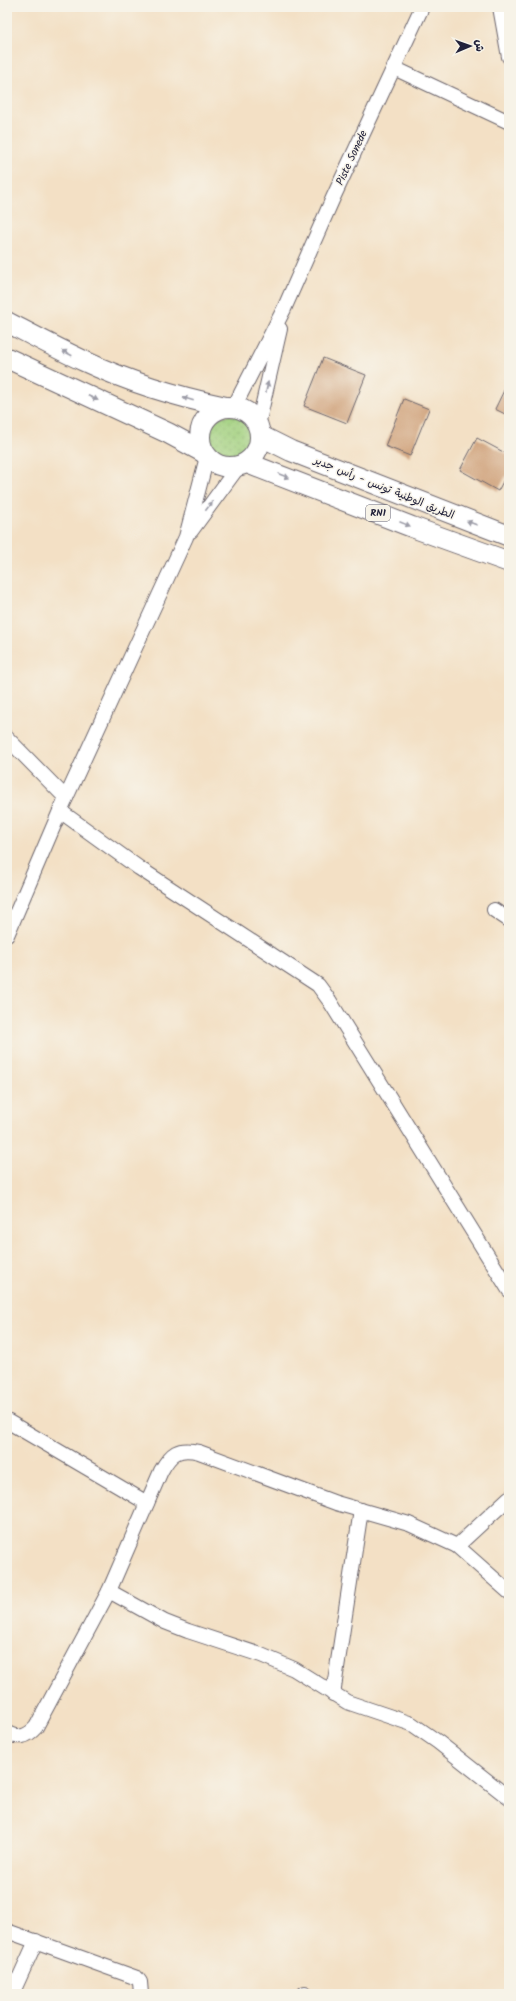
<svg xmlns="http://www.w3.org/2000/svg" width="516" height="2001" viewBox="0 0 516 2001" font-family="Kalam,'Playpen Sans Arabic',sans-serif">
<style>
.grass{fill:url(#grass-dots);stroke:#61795c}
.building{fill:#cd9d75}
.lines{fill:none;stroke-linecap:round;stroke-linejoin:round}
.minor-casing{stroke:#6b646b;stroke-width:16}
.highway-casing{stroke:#6b646b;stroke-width:22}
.minor{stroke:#fff;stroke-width:14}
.highway{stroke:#fff;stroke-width:20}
.oneway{fill:#9c9ca7}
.labels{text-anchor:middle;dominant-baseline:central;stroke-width:3;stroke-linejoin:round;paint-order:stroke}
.shield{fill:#f7f3e8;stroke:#62616f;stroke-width:1}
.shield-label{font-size:10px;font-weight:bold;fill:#22223b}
.street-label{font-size:11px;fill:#22223b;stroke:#f7f3e8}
</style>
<defs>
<pattern id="grass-dots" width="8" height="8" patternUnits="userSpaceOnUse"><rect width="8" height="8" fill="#a0d07e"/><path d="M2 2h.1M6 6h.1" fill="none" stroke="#8ab26e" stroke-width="1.8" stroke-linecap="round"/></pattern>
</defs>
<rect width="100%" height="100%" fill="#f7f3e8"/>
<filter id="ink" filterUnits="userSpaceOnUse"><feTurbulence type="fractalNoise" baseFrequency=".025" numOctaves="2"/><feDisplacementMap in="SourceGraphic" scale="8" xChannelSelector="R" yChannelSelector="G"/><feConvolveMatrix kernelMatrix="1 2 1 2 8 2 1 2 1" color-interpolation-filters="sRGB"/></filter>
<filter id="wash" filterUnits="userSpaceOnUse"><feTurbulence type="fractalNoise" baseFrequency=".012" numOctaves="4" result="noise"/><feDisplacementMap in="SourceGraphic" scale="16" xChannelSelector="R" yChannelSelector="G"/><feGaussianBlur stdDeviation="0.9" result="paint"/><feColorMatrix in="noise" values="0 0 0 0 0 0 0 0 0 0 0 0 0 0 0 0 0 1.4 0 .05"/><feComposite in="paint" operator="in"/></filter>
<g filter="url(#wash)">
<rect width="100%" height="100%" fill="#f3e0c5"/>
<circle class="grass" cx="230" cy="436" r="21"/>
<g id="blocks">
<g class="building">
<polygon points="323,358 366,375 347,423 304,406"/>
<polygon points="509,380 509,416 495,409"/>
<polygon points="404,399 429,409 410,456 385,446"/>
<polygon points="477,438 509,455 509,470 498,491 460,470"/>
</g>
</g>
</g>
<g filter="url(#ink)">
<use href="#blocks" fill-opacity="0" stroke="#6b646b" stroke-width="1"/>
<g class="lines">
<defs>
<g id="minor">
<polyline points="500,7 509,57"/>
<polyline points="394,68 509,122"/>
<polyline points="234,407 284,309 333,198 422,7"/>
<polyline points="258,425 280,329"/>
<polyline points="191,531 238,467"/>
<polyline points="7,738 66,798"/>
<polyline points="60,811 139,868 318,985 329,1000 509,1290"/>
<polyline points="494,910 509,920"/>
<polyline points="7,935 60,811 186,537 207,457"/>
<polyline points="7,1421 147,1503"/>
<polyline points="457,1546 509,1592"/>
<polyline points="109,1591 165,1622 188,1631 261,1655 294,1669 347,1702 412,1724 438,1742 509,1798"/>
<polyline points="333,1694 361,1510"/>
<path d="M7 1733C19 1739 27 1737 36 1727L109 1591 161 1471C171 1453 178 1447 199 1452L336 1503 409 1524 457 1546 509 1498"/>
<polyline points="7,1931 137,1978 140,1982 141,1994"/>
<polyline points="12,1994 36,1941"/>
<polyline points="305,1994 305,1993"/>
</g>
<g id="highway">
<path d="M7 322C32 335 58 349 84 361 129 382 178 397 226 407"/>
<polyline points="7,358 168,433 203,452"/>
<circle cx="230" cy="437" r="30"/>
<polyline points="261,436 291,451 509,536"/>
<polyline points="247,463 412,527 509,562"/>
</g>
</defs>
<use href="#minor" class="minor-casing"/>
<use href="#highway" class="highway-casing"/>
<use href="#minor" class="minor"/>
<use href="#highway" class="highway"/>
</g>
<defs><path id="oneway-solid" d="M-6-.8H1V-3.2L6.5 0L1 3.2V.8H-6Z"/></defs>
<g class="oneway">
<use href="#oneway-solid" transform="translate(67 353) rotate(-153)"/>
<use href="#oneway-solid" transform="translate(267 387) rotate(-78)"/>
<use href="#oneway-solid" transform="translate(93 398) rotate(25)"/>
<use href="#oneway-solid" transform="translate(188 399) rotate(-164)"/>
<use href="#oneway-solid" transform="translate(284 476) rotate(21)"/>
<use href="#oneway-solid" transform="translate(209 506) rotate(-53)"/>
<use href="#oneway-solid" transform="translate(472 523) rotate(-159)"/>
<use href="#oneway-solid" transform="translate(405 524) rotate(22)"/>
</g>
</g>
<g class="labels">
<rect class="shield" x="366" y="505" width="24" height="16" rx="3"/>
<g class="shield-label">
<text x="378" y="513">RN1</text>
</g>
<g class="street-label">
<text transform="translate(352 158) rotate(-65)">Piste Sonede</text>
<text transform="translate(384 488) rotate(22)">الطريق الوطنية تونس - رأس جدير</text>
</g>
</g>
<rect width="516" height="2001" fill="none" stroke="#f7f3e8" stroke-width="24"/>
<g transform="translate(470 46) rotate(88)" stroke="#f7f3e8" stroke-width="3" paint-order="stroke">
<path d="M0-3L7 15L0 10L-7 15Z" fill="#22223b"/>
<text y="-6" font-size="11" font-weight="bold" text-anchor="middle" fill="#22223b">ش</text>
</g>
</svg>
